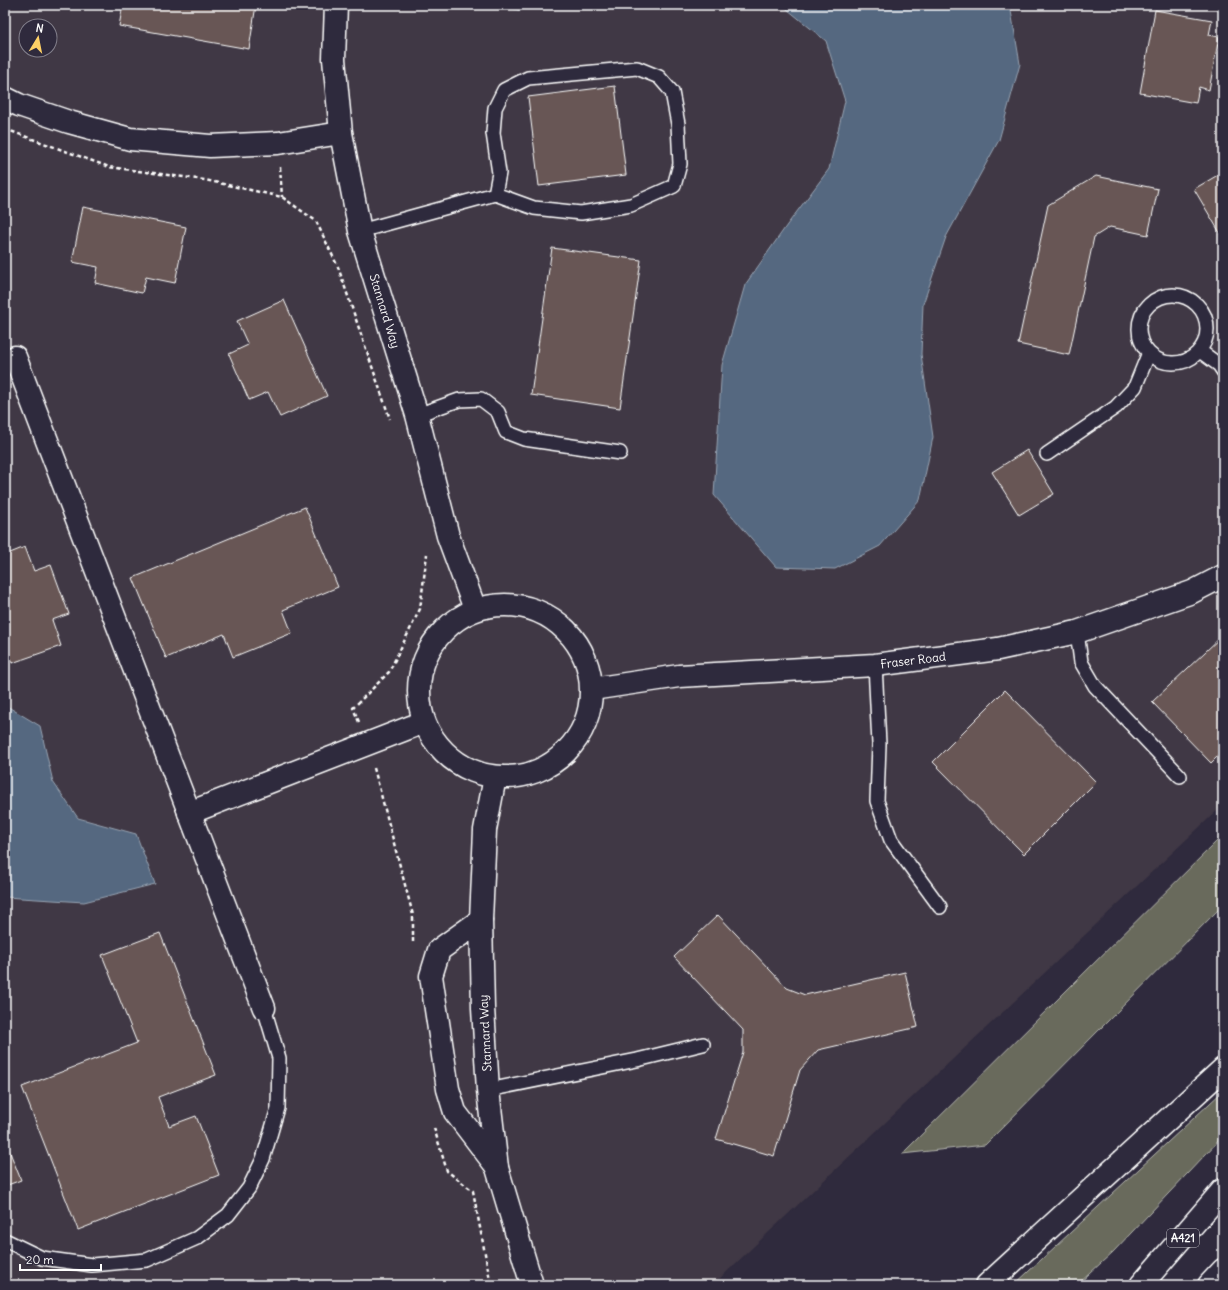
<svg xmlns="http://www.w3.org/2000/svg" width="1228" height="1290" viewBox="0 0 1228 1290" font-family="Delius,sans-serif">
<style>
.built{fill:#403844;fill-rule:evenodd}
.green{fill:#696b5c;stroke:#b4b5ae}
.water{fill:#546880;stroke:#98a4b3}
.building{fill:#675754;stroke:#fff}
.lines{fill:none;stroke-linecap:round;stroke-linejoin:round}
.lane-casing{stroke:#fff;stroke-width:16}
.street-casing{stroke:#fff;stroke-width:25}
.highway-casing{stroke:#fff;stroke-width:25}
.path{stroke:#fff;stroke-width:2.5;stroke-dasharray:4 3;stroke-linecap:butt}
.lane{stroke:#2f2a3d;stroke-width:13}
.street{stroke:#2f2a3d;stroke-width:22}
.highway{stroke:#2f2a3d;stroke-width:22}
.labels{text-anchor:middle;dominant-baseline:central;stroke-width:3;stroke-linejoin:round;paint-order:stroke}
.shield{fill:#2f2a3d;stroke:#c1bfc5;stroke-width:1}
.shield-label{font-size:11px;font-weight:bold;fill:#fff}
.street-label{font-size:12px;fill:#fff;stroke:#2f2a3d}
</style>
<rect width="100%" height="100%" fill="#2f2a3d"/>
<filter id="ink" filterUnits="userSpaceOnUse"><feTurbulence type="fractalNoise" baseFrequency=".025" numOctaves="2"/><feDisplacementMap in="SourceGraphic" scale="8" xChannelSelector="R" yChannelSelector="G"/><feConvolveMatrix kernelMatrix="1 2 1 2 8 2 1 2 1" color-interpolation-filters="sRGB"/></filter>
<g filter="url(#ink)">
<path class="built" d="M5 5H1223V805L717 1281 694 1285H5ZM26 26H50V50H26Z"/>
<g class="green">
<polygon points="1223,835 1223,905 985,1145 902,1154"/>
<polygon points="1223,1091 1223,1136 1113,1252 1077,1285 1014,1285"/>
</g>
<g class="water">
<polygon points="503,5 567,5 518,10"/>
<polygon points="782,5 1010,5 1020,64 999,140 946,237 923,304 921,354 933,437 920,500 880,546 835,569 776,567 714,495 722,365 745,285 787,225 829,169 845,101 826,41"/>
<polygon points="5,705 40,726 53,782 78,818 136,834 155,884 84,902 5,897"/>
</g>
<g class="building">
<polygon points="123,5 256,5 249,49 119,26"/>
<polygon points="1155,10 1212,20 1209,35 1219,37 1209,90 1199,87 1196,103 1140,93"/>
<polygon points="615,86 626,175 539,186 528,97"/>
<polygon points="1223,172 1223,238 1194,189"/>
<polygon points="1096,176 1158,189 1148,235 1110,227 1094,237 1069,355 1018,344 1048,205"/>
<polygon points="83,207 186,227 175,283 146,277 142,293 95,283 98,267 72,262"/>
<polygon points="552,248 641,260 620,408 531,395"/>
<polygon points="284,300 327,396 280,417 268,392 249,400 229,354 248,345 237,321"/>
<polygon points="1027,450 1054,494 1019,515 992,472"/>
<polygon points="305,507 338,587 283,610 292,633 233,657 224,634 166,658 133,578"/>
<polygon points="25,547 34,571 51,565 69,614 52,620 61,646 12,663 5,643 5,555"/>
<polygon points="1223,635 1223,751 1211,763 1152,702"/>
<polygon points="1005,690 1096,782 1024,854 933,762"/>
<polygon points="718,915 787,988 805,995 905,972 918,1027 818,1050 800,1070 774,1156 716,1139 743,1052 743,1030 674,957"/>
<polygon points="160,933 216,1075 158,1097 169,1126 196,1116 219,1175 78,1230 22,1087 137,1043 102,955"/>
<polygon points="5,1140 21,1180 5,1186"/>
</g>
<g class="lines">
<defs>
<g id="lane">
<polyline points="360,231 495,194 534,208 581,213 631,205 674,186 680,164 678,124 672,92 659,77 637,68 528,78 504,90 495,108 493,133 499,173 495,194"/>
<circle cx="1173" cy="329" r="34"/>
<polyline points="1200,351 1219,365 1223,371"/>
<polyline points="417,415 459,400 481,399 498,412 506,432 524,439 620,453"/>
<polyline points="1047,454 1116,407 1135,387 1148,355"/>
<polyline points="1077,632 1081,662 1095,686 1180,776"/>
<polyline points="875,665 879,744 877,801 891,840 940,907"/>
<polyline points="488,1090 637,1060 703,1044"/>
<polyline points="5,1240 42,1258 92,1265 147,1260 197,1238 228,1215 249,1188 263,1159 278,1108 279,1058 264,1008"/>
</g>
<g id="street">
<polyline points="336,5 334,59 341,133 360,231 417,415 448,536 475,609"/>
<polyline points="5,98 19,105 69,122 130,139 210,146 278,143 341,133"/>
<polyline points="15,357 264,1008"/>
<circle cx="505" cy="691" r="86"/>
<polyline points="592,689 679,676 875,665 998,649 1077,632 1192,592 1223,576"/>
<polyline points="495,777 485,830 481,920 483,1008 488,1090 497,1168 532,1285"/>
<polyline points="189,813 424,722"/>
<polyline points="481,920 439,950 431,976 448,1089 455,1112 497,1167"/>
</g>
<g id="highway">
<polyline points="987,1285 1223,1069"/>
<polyline points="1141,1285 1223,1190"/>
<polyline points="1209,1285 1223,1270"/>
</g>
</defs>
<use href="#lane" class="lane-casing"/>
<use href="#street" class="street-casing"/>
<use href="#highway" class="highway-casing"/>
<g class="path">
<polyline points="5,129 109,167 205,180 282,197 316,221 338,267 390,419"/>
<polyline points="280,167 282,197"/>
<polyline points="359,722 353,708 389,672 420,609 427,554"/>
<polyline points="374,768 413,915 413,944"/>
<polyline points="434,1128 447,1171 473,1191 491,1285"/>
</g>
<use href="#lane" class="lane"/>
<use href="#street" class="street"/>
<use href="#highway" class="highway"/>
</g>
</g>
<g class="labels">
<rect class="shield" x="1167" y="1229" width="32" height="18" rx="3"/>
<g class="shield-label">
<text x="1183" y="1238">A421</text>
</g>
<g class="street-label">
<text transform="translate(385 311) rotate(73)">Stannard Way</text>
<text transform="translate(913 660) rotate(-7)">Fraser Road</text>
<text transform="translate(485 1033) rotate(-93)">Stannard Way</text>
</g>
</g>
<rect width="1228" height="1290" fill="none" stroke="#2f2a3d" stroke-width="20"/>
<rect x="10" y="10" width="1208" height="1270" fill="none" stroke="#fff" stroke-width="1.5" filter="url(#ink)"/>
<g transform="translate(38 38) rotate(10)"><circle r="19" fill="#2f2a3d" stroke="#827f8b"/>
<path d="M0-3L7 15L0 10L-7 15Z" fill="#ffd166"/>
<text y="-6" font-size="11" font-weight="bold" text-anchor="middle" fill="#ffffff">N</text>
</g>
<path d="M20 1264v6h81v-6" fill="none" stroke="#ffffff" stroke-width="2"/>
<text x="26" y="1264" font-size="12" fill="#ffffff" stroke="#2f2a3d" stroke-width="3" paint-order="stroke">20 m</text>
</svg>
